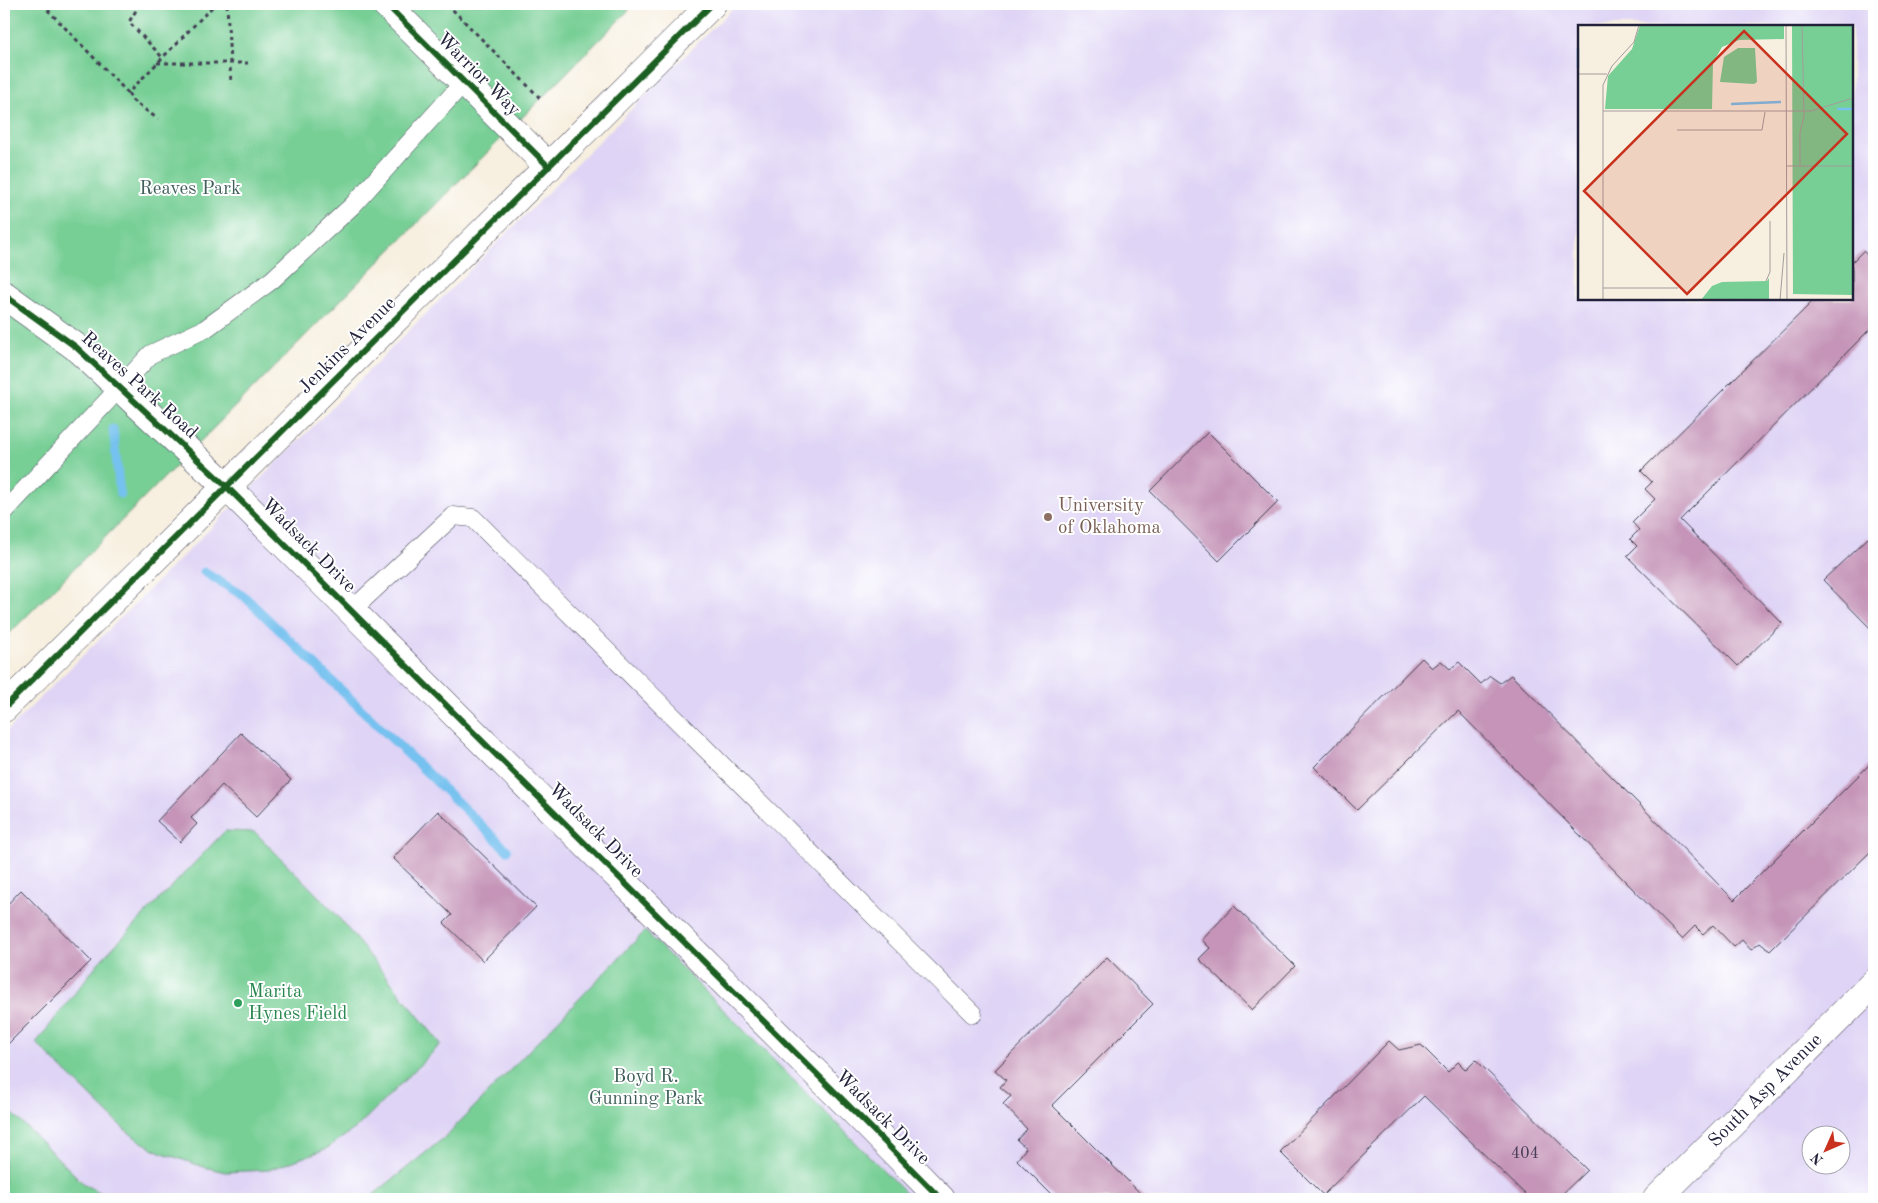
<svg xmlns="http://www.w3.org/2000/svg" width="1878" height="1203" viewBox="0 0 1878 1203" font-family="'Old Standard TT',serif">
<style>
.built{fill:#dfd4f5;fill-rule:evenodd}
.green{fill:#77cf95;stroke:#4c7868}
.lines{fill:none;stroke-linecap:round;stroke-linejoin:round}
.stream{stroke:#75c1ef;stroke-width:9}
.building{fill:#c594b8}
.lane-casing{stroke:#424154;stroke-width:19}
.street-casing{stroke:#424154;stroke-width:29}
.secondary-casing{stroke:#424154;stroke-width:29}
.path{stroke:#424154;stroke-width:3;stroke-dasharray:4 4;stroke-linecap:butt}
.lane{stroke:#fff;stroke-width:18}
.street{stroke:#fff;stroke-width:28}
.secondary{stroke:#fff;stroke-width:28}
.cycleway-casing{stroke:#fff;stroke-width:9}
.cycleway{stroke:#1b5e20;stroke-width:6}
.education-dot{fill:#8d6e63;stroke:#fff;stroke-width:2}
.leisure-dot{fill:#2e9e5b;stroke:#fff;stroke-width:2}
.labels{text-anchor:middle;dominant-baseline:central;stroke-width:4;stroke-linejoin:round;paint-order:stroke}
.number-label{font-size:16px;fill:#4b3e5a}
.street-label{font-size:19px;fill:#22223b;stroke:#fff}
.park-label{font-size:19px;fill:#405f5a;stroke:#fff}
.education-label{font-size:19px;fill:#785e54;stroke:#fff;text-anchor:start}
.leisure-label{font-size:19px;fill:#27864d;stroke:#fff;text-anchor:start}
.inset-river{fill:none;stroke:#75c1ef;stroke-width:2.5}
.inset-road{fill:none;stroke:#a29d9d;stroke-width:1}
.view{fill:#c8321e;fill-opacity:0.15;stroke:#c8321e;stroke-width:2.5}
.inset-edge{fill:none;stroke:#22223b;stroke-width:2.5}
</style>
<rect width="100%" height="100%" fill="#fff"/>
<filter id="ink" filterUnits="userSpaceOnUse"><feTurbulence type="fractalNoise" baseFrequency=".02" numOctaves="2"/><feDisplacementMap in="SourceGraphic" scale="10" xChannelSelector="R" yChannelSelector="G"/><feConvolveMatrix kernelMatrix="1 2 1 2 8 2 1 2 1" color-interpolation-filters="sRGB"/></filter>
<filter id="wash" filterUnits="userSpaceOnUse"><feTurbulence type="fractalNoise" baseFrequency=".0096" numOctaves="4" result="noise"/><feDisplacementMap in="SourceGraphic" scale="20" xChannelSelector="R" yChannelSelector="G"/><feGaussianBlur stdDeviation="1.12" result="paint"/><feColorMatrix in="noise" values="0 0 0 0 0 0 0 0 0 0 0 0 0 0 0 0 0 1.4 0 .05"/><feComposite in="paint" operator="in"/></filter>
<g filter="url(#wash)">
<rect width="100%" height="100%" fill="#f7efdf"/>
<path class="built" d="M737 4H1874V1199H4V734ZM1579 26H1852V299H1579ZM1810 1136H1840V1166H1810Z"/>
<g class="green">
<polygon points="4,4 635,4 4,639"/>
<polygon points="225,831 255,832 335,913 441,1044 356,1128 326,1149 269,1170 225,1172 204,1167 160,1152 140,1141 123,1128 36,1043 99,962"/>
<polygon points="645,931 912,1199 362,1199 373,1195 445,1137"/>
<polygon points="4,1105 84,1184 113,1199 4,1199"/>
</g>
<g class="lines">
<g class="stream">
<polyline points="113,429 120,494"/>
<polyline points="204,572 245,597 507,850"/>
</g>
</g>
<g id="blocks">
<g class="building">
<polygon points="1863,251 1874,261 1874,325 1680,520 1782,623 1738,666 1627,556 1637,546 1630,539 1639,530 1632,522 1655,499 1645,489 1652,482 1641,471 1815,299 1852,299 1852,262"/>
<polygon points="1208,432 1278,502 1219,561 1150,491"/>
<polygon points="1868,538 1874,544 1874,632 1823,580"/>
<polygon points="1422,658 1432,668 1441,661 1450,669 1459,662 1481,684 1490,676 1500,683 1511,675 1734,900 1874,760 1874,848 1770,951 1760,943 1751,950 1742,940 1734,947 1713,925 1703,934 1695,926 1682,939 1458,711 1357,810 1314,767"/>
<polygon points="241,733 291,780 256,817 222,785 191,818 197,824 180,842 157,821"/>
<polygon points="438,811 536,907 483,961 444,923 452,915 393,858"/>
<polygon points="21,890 91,961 4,1048 4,908"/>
<polygon points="1234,906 1295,966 1252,1010 1199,959 1210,948 1202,940"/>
<polygon points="1107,957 1153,1004 1052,1105 1146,1199 1056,1199 1017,1160 1026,1148 1017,1140 1027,1129 1003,1104 1011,1096 1000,1087 1006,1080 995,1070"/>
<polygon points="1389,1041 1399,1050 1421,1045 1448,1072 1458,1062 1466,1070 1476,1060 1587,1170 1557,1199 1530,1199 1424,1096 1323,1195 1280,1152"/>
</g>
</g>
</g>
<g filter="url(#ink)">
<use href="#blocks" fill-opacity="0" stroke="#424154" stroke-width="1"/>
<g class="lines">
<defs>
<g id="lane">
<polyline points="4,512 151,354 205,329 272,280 353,205 464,82"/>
<polyline points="352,610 453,516 473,518 973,1014"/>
</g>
<g id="street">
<polyline points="386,4 549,167"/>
<polyline points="4,295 76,347 227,487 864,1121 941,1199"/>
<polyline points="1657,1199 1874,983"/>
</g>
<polyline id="secondary" points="4,708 712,4"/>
</defs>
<use href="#lane" class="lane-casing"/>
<use href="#street" class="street-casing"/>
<use href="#secondary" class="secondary-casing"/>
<g class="path">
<polyline points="42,4 128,93 215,4"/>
<polyline points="140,4 129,22 162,57"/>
<polyline points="227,4 231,84"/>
<polyline points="447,4 541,99"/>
<polyline points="157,63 248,63"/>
<polyline points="128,93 133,101 158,119"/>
</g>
<use href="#lane" class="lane"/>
<use href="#street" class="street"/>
<use href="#secondary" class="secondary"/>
<defs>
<g id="cycleway">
<polyline points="386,4 549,167"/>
<polyline points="4,295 76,347 227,487 864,1121 941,1199"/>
<polyline points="4,708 712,4"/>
</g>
</defs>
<use href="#cycleway" class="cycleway-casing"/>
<use href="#cycleway" class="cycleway"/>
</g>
</g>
<circle class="education-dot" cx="1048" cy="517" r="5"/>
<circle class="leisure-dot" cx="238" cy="1003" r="5"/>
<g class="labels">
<g class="number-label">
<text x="1525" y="1154">404</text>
</g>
<g class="street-label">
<text transform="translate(478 75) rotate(45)">Warrior Way</text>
<text transform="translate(348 346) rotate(-45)">Jenkins Avenue</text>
<text transform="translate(139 386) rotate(42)">Reaves Park Road</text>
<text transform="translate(308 546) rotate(45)">Wadsack Drive</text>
<text transform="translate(595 831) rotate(45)">Wadsack Drive</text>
<text transform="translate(1766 1091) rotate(-45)">South Asp Avenue</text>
<text transform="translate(882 1118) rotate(45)">Wadsack Drive</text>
</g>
<g class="park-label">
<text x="190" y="189">Reaves Park</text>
<text x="646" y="1077">Boyd R.<tspan x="646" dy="22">Gunning Park</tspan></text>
</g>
<g class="education-label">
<text x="1058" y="506">University<tspan x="1058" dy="22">of Oklahoma</tspan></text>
</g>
<g class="leisure-label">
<text x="248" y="992">Marita<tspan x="248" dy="22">Hynes Field</tspan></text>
</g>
</g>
<g transform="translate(1578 25)">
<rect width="275" height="275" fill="#f7efdf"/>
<path d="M62 0H206V14L161 15 144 22 135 38 134 84H27L30 51 54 24ZM214 0H275V270L215 269ZM160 23H177L179 57 176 59 142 57 146 32ZM191 253V275H123L134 261 144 257 189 256Z" fill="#77cf95"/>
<path class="inset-river" d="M0 23V43M153 79 203 77M259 84H275"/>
<path class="inset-road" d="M208 0 209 275M0 49H29M25 86H233L275 73M99 105H184L187 87M208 141H275M222 141V108L226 91 224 0M188 256 192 247V196M25 263H100M25 275V60L34 41 56 17 61 0M202 275 206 228"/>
<path class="view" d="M166 6 269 109 109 269 6 166Z"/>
<rect width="275" height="275" class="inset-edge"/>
</g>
<rect width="1878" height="1203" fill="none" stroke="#fff" stroke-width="20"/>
<g transform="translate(1826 1150) rotate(225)"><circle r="24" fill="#ffffff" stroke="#a7a7b1"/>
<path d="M0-4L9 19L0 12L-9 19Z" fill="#c8321e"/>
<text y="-8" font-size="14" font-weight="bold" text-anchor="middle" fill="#22223b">N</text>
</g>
</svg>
